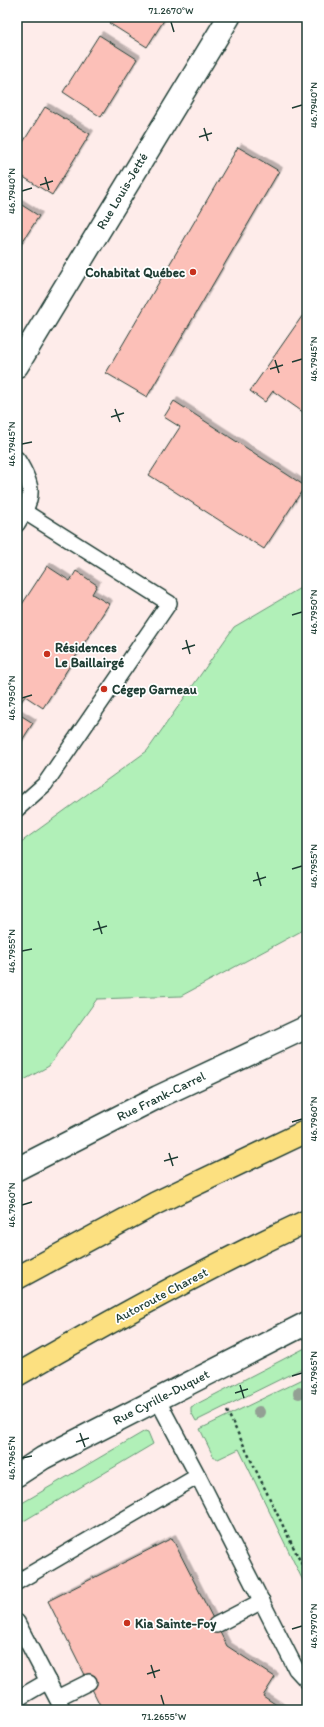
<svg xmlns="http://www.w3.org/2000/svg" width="324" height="1727" viewBox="0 0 324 1727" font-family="Itim,sans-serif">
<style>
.green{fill:#b1f0b8;stroke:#689676}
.building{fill:#fcc0b8;stroke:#1f3d34;filter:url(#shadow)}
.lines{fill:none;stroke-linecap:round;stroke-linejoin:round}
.lane-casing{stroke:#1f3d34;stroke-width:18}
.street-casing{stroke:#1f3d34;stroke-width:25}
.secondary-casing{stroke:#1f3d34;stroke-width:25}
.highway-casing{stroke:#1f3d34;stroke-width:25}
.path{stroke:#1f3d34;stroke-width:2.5;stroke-dasharray:3 3;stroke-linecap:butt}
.lane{stroke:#fff;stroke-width:15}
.street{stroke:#fff;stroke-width:22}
.secondary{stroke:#fff;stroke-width:22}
.highway{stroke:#fce080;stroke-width:22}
.tree{fill:#93a094}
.ticks{fill:none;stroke:#1f3d34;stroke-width:1.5}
.poi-dot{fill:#c8321e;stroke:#fff;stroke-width:1.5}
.labels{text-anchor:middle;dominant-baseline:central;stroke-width:3.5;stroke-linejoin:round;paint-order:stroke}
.street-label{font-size:13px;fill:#1f3d34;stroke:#fff}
.poi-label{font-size:13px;font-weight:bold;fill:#1f3d34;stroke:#fff;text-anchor:start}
.neatline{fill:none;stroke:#1f3d34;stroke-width:1.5}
.ticks-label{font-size:10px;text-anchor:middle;fill:#1f3d34}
</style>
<defs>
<filter id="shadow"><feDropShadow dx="3.5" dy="-3.5" stdDeviation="0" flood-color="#0004"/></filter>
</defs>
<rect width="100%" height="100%" fill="#feecea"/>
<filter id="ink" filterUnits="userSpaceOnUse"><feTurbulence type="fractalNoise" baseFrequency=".025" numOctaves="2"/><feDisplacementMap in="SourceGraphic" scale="8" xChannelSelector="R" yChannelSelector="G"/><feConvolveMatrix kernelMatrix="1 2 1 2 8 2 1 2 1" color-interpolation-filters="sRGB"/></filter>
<g filter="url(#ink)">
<g class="green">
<polygon points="307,584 307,928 181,996 97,999 49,1066 17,1084 17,845 147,751 234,627"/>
<polygon points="307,1347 307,1366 196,1421 191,1412 191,1407"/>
<polygon points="307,1377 307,1589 239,1449 218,1459 213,1456 200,1429"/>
<polygon points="145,1431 148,1432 153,1444 17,1525 17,1506"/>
</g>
<g class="building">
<polygon points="113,17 166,17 147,47 109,23"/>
<polygon points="99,35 137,59 101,117 63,92"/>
<polygon points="45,107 90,134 52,195 17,173 17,152"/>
<polygon points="238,147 279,171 147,397 106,373"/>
<polygon points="17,202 39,216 17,250"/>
<polygon points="307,309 307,415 273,391 265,402 250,391"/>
<polygon points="174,401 305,486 264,549 149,475 180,427 164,417"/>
<polygon points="47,566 70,581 76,571 97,585 92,594 109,604 43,708 25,696 17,707 17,612"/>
<polygon points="17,713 33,723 17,748"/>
<polygon points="172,1538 227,1646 275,1677 263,1696 284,1710 106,1710 101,1707 48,1601"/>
</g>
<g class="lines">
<defs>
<g id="lane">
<path d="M17 459C34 486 35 497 17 524"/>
<polyline points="17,809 45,784 169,603 25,512"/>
<polyline points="198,1476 296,1669 307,1681"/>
<polyline points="17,1582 198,1476 157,1399"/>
<polyline points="17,1622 63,1710"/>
<polyline points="216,1625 262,1601"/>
<polyline points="57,1698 89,1682"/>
<polyline points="17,1699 48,1681"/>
</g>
<polyline id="street" points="17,366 229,17"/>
<g id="secondary">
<polyline points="17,1169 158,1097 307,1027"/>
<polyline points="17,1475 43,1458 307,1323"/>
</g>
<g id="highway">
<polyline points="17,1278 156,1203 307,1131"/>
<path d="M17 1375C112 1320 208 1267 307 1221"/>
</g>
</defs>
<use href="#lane" class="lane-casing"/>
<use href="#street" class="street-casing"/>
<use href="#secondary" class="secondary-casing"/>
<use href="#highway" class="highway-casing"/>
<polyline class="path" points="227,1411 307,1575"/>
<use href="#lane" class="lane"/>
<use href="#street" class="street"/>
<use href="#secondary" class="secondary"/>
<use href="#highway" class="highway"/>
</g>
<g class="tree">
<circle cx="299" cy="1393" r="6"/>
<circle cx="259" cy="1412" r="6"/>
</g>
</g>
<path class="ticks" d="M171 22 174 32M292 108 302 105M204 128 208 141M199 137 212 133M45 177 49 190M40 185 53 181M22 191 32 188M275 360 279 373M292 362 302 359M270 369 283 365M115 409 120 422M111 417 124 413M22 444 32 442M292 615 302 612M186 640 190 654M182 649 195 645M22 698 32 695M292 869 302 866M257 872 261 886M253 881 266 877M98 921 102 934M93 930 107 926M22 951 32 949M292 1122 302 1119M169 1153 173 1166M164 1161 178 1157M22 1205 32 1202M292 1376 302 1373M240 1385 244 1398M235 1393 248 1389M80 1433 85 1447M76 1442 89 1438M22 1458 32 1456M292 1629 302 1626M151 1665 155 1678M147 1674 160 1670M161 1695 164 1705"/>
<g class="poi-dot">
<circle cx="193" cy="272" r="4"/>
<circle cx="47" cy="654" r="4"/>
<circle cx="104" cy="689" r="4"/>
<circle cx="127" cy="1623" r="4"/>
</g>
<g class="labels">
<g class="street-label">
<text transform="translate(122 191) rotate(-59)">Rue Louis-Jetté</text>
<text transform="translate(161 1096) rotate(-26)">Rue Frank-Carrel</text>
<text transform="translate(161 1295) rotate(-28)">Autoroute Charest</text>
<text transform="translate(161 1397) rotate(-27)">Rue Cyrille-Duquet</text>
</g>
<g class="poi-label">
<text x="185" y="272" text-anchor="end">Cohabitat Québec</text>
<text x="55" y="647">Résidences<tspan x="55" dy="15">Le Baillairgé</tspan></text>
<text x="112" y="689">Cégep Garneau</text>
<text x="135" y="1623">Kia Sainte-Foy</text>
</g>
</g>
<rect width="324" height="1727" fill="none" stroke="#fff" stroke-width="44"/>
<rect x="22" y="22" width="280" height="1683" class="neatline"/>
<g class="ticks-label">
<text x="171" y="14">71.2670°W</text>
<text transform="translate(313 105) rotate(-90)" y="4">46.7940°N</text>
<text transform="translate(11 191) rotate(-90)" y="4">46.7940°N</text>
<text transform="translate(313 359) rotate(-90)" y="4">46.7945°N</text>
<text transform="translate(11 444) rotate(-90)" y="4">46.7945°N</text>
<text transform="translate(313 612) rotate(-90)" y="4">46.7950°N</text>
<text transform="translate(11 698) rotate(-90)" y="4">46.7950°N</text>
<text transform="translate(313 866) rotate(-90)" y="4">46.7955°N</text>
<text transform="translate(11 951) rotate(-90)" y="4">46.7955°N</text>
<text transform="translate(313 1119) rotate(-90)" y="4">46.7960°N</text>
<text transform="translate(11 1205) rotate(-90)" y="4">46.7960°N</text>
<text transform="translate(313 1373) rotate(-90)" y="4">46.7965°N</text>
<text transform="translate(11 1458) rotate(-90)" y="4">46.7965°N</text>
<text transform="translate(313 1626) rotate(-90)" y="4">46.7970°N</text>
<text x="164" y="1720">71.2655°W</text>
</g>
</svg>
